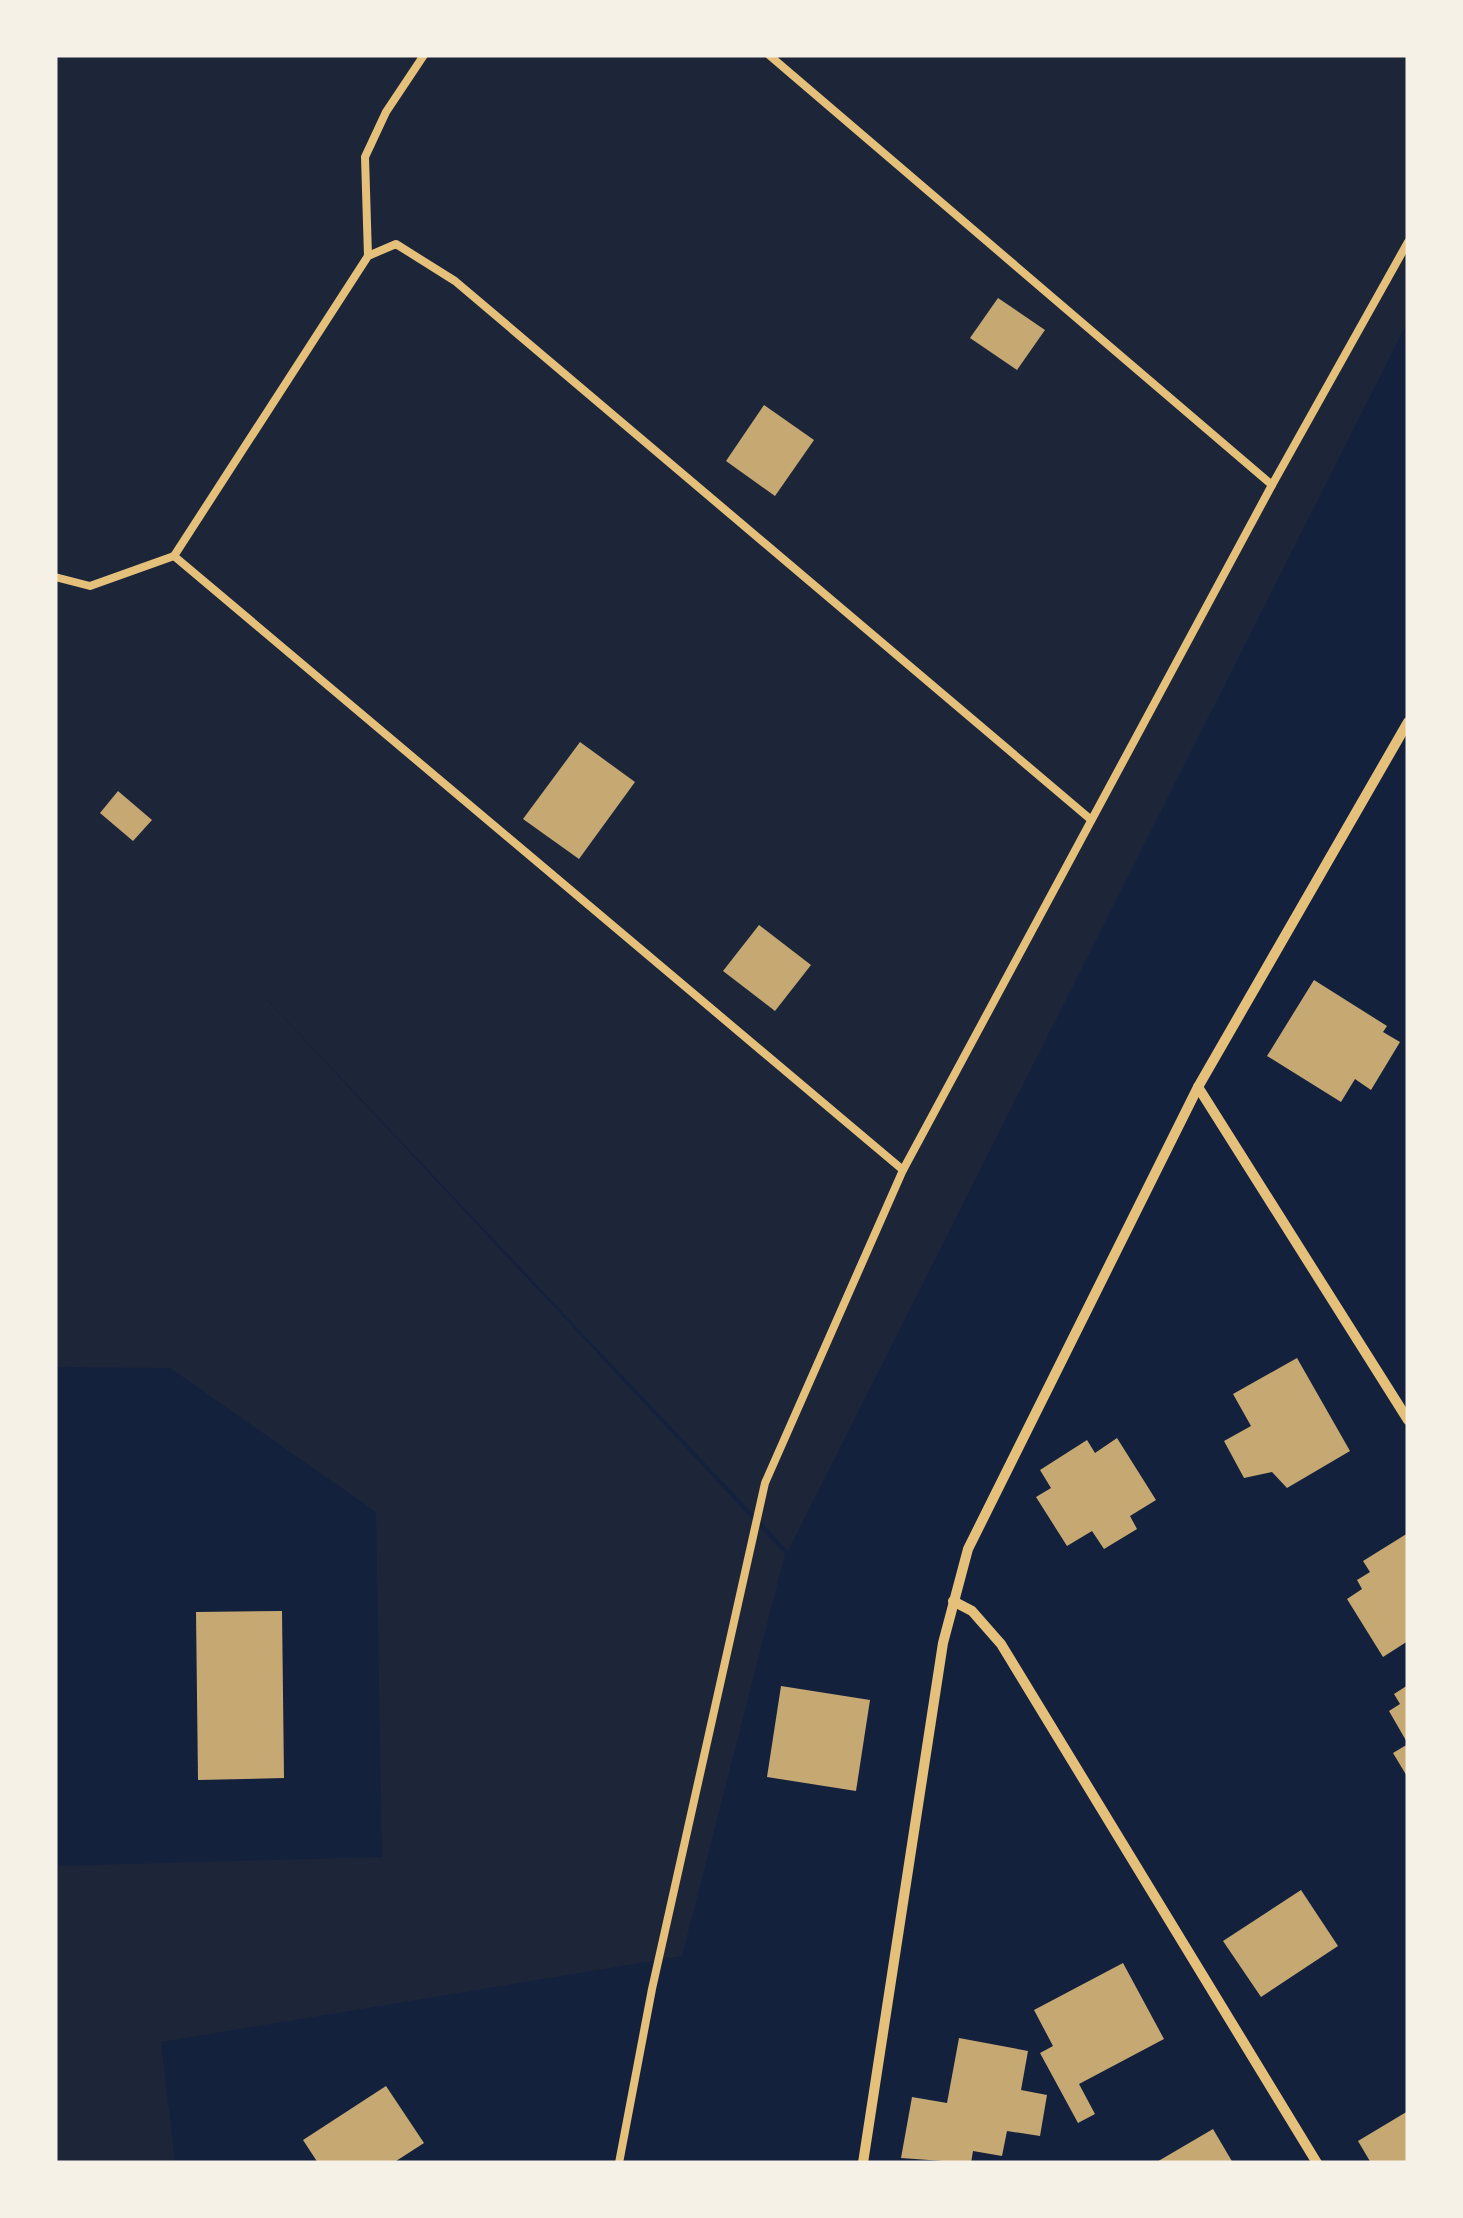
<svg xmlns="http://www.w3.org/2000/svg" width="1463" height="2218" viewBox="0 0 1463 2218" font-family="Roboto,sans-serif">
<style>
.green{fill:#1d2539}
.building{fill:#c6a872}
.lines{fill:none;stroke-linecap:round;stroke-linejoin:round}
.service{stroke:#e5c07b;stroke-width:8}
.minor{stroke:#e5c07b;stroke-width:10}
</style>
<rect width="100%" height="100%" fill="#14213d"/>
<polygon class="green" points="55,55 1408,55 1408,321 788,1551 227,957 785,1554 682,1956 161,2042 175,2163 55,2163 55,1866 382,1857 376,1512 170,1368 55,1367"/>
<g class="building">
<polygon points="998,298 1045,330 1017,370 970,338"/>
<polygon points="764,405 814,440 775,496 726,461"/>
<polygon points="580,742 635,782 579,859 523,819"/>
<polygon points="118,791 152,820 133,841 100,813"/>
<polygon points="759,925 811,965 775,1011 723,971"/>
<polygon points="1314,980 1387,1026 1383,1032 1400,1042 1371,1090 1355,1079 1341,1102 1267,1056"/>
<polygon points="1297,1358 1350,1451 1287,1488 1272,1472 1244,1478 1224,1441 1251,1426 1233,1394"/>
<polygon points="1117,1438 1156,1500 1130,1516 1137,1529 1104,1549 1092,1531 1067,1546 1036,1497 1051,1488 1040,1470 1087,1440 1095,1453"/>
<polygon points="1408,1533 1408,1641 1383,1657 1347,1599 1362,1589 1357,1580 1370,1572 1363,1561"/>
<polygon points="282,1611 284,1778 198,1780 196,1612"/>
<polygon points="1408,1685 1408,1744 1389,1711 1400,1704 1394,1694"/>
<polygon points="781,1686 870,1700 856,1791 767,1777"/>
<polygon points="1408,1744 1408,1778 1393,1753"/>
<polygon points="1301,1890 1338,1946 1261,1997 1223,1941"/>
<polygon points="1123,1963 1164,2039 1079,2084 1095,2114 1078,2123 1040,2053 1053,2046 1034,2010"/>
<polygon points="959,2038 1028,2051 1021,2090 1047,2095 1040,2136 1007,2131 1002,2156 973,2151 971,2163 901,2158 912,2097 947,2103"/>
<polygon points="386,2086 424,2143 393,2163 318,2163 303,2140"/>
<polygon points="1408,2111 1408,2163 1371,2163 1358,2141"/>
<polygon points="1213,2129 1233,2163 1155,2163"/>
</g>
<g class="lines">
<g class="service">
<polyline points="368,256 365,157 386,112 424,55"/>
<polyline points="1272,485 1408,242"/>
<polyline points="55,577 90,586 174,556"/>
<polyline points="903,1170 174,556 368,256 396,244 455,281 1089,818"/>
<polyline points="619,2163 652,1989 765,1483 903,1170 1272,485 769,55"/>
</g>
<g class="minor">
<polyline points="1198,1087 1408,1420"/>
<polyline points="953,1601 972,1611 1001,1644 1317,2163"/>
<polyline points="863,2163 943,1643 968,1549 1198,1087 1408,722"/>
</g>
</g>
<rect width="1463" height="2218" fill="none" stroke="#f6f1e7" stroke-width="115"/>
</svg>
